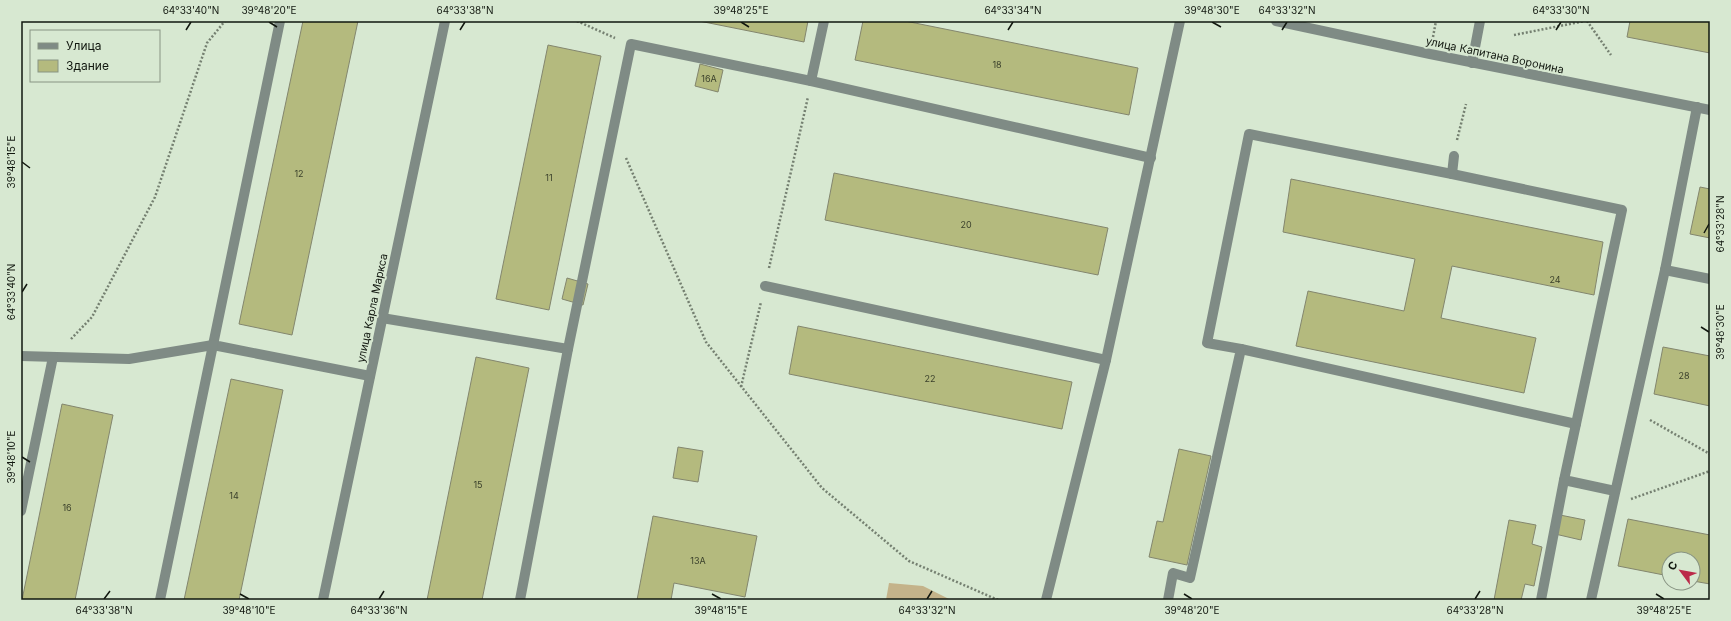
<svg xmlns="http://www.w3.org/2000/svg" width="1731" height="621" viewBox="0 0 1731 621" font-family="Inter,sans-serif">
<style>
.green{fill:#c4b38a}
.building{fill:#b4ba7e;stroke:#83866e}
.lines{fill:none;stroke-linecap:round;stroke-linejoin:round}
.path{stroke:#758071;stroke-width:2.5;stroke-dasharray:2 2;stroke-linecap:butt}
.minor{stroke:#7f8b85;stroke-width:10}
.ticks{fill:none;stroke:#11170f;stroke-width:1.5}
.labels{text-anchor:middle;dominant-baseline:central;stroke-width:4;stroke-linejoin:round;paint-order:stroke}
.number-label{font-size:9px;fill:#3a402b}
.street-label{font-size:11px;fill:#11170f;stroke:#d7e8d1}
.neatline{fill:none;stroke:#11170f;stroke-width:1.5}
.ticks-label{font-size:10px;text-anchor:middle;fill:#11170f}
</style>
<rect width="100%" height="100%" fill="#d7e8d1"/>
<polygon class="green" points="889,583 923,586 951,600 886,600"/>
<g class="building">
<polygon points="303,21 358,21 292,335 239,324"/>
<polygon points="699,21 808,21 804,42"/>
<polygon points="863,21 905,21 1138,68 1129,115 855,60"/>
<polygon points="1630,21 1710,21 1710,53 1627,37"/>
<polygon points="548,45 601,56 549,310 496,299"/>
<polygon points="700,64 723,70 718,92 695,86"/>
<polygon points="834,173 1108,228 1098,275 825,220"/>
<polygon points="1291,179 1603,242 1594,295 1452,266 1441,318 1536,338 1524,393 1296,346 1308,291 1404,311 1415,259 1283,232"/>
<polygon points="1700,187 1710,189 1710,238 1690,234"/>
<polygon points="567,278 588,284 583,305 562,299"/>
<polygon points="798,326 1072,382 1062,429 789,374"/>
<polygon points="1663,347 1710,356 1710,406 1654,394"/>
<polygon points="476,357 529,368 482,600 427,600"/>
<polygon points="231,379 283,390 239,600 184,600"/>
<polygon points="62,404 113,415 75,600 22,600"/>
<polygon points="678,447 703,451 698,482 673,478"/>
<polygon points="1179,449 1211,456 1187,565 1149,557 1157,521 1163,522"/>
<polygon points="1560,515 1585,520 1581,540 1555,534"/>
<polygon points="653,516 757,536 745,597 674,583 671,600 637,600"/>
<polygon points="1628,519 1710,535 1710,584 1693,581 1693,559 1669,559 1669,576 1618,566"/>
<polygon points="1509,520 1536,525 1532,544 1542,547 1534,586 1525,584 1521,600 1494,600"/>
</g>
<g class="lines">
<g class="path">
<polyline points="577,21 615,38"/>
<polyline points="1587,21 1611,55"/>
<polyline points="1514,35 1585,21"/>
<polyline points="1433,37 1436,21"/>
<polyline points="1457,140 1466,104"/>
<polyline points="626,158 706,342 822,488 909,561 998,600"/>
<polyline points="769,268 808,97"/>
<polyline points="71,339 92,317 155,197 207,43 225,21"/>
<polyline points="741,387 761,302"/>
<polyline points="1650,420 1710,454"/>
<polyline points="1631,499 1710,471"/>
</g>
<g class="minor">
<polyline points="280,21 213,345 370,376"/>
<polyline points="1276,21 1430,54 1710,110"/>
<polyline points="1472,63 1480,21"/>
<polyline points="811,81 824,21"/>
<polyline points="1665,270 1710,279"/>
<polyline points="765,286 1106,360"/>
<polyline points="382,318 568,349"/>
<polyline points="1241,349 1576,424 1622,210 1452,174"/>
<polyline points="21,356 129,359 213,345 160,600"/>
<polyline points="1576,424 1564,480 1615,491"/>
<polyline points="21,511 53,357"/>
<polyline points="323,600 445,21"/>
<polyline points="520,600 568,349 631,44 811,81 1151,158"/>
<polyline points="1046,600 1106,360 1180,21"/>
<polyline points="1168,600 1173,573 1190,578 1241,349 1207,343 1249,134 1452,174 1454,156"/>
<polyline points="1541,600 1564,480"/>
<polyline points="1591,600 1665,270 1697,107"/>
</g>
</g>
<path class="ticks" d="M269 22 277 27M741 22 749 27M1212 22 1221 27M186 30 191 22M460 30 465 22M1008 30 1013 22M1282 30 1287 22M1556 30 1561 22M22 162 30 168M1704 233 1709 224M22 292 27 284M1701 327 1709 332M22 457 30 462M240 594 249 599M712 594 721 599M1184 594 1192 599M1656 594 1664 599M104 599 110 591M379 599 384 591M927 599 932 591M1475 599 1480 591"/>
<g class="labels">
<g class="number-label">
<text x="997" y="64">18</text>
<text x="709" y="78">16А</text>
<text x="299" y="173">12</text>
<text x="549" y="177">11</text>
<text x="966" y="224">20</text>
<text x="1555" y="279">24</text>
<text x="1684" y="375">28</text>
<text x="930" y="378">22</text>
<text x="478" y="484">15</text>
<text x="234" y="495">14</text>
<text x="67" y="507">16</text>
<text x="698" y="560">13А</text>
</g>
<g class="street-label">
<text transform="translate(1495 55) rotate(12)">улица Капитана Воронина</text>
<text transform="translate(372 308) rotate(-78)">улица Карла Маркса</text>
</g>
</g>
<rect width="1731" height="621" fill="none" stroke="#d7e8d1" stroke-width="44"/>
<rect x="30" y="30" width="130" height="52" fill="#d7e8d1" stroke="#889483"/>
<rect x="38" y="43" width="20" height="6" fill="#7f8b85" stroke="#889483"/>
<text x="66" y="50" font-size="12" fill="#11170f">Улица</text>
<rect x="38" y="60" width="20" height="12" fill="#b4ba7e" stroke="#889483"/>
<text x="66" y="70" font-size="12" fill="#11170f">Здание</text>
<g transform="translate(1681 571) rotate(302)"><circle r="19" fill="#d7e8d1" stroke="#889483"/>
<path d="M0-3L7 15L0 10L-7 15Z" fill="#bb2a49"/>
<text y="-6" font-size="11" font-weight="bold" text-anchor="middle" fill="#11170f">С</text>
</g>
<rect x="22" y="22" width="1687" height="577" class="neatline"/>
<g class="ticks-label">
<text x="191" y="14">64°33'40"N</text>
<text x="269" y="14">39°48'20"E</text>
<text x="465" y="14">64°33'38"N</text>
<text x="741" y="14">39°48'25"E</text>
<text x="1013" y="14">64°33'34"N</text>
<text x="1212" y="14">39°48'30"E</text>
<text x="1287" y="14">64°33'32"N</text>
<text x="1561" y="14">64°33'30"N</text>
<text transform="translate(11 162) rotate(-90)" y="4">39°48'15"E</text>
<text transform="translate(1720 224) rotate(-90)" y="4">64°33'28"N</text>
<text transform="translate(11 292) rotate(-90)" y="4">64°33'40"N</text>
<text transform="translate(1720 332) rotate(-90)" y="4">39°48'30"E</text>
<text transform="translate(11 457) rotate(-90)" y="4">39°48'10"E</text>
<text x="104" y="614">64°33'38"N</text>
<text x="249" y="614">39°48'10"E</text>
<text x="379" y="614">64°33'36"N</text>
<text x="721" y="614">39°48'15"E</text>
<text x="927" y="614">64°33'32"N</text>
<text x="1192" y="614">39°48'20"E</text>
<text x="1475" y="614">64°33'28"N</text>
<text x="1664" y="614">39°48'25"E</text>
</g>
</svg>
